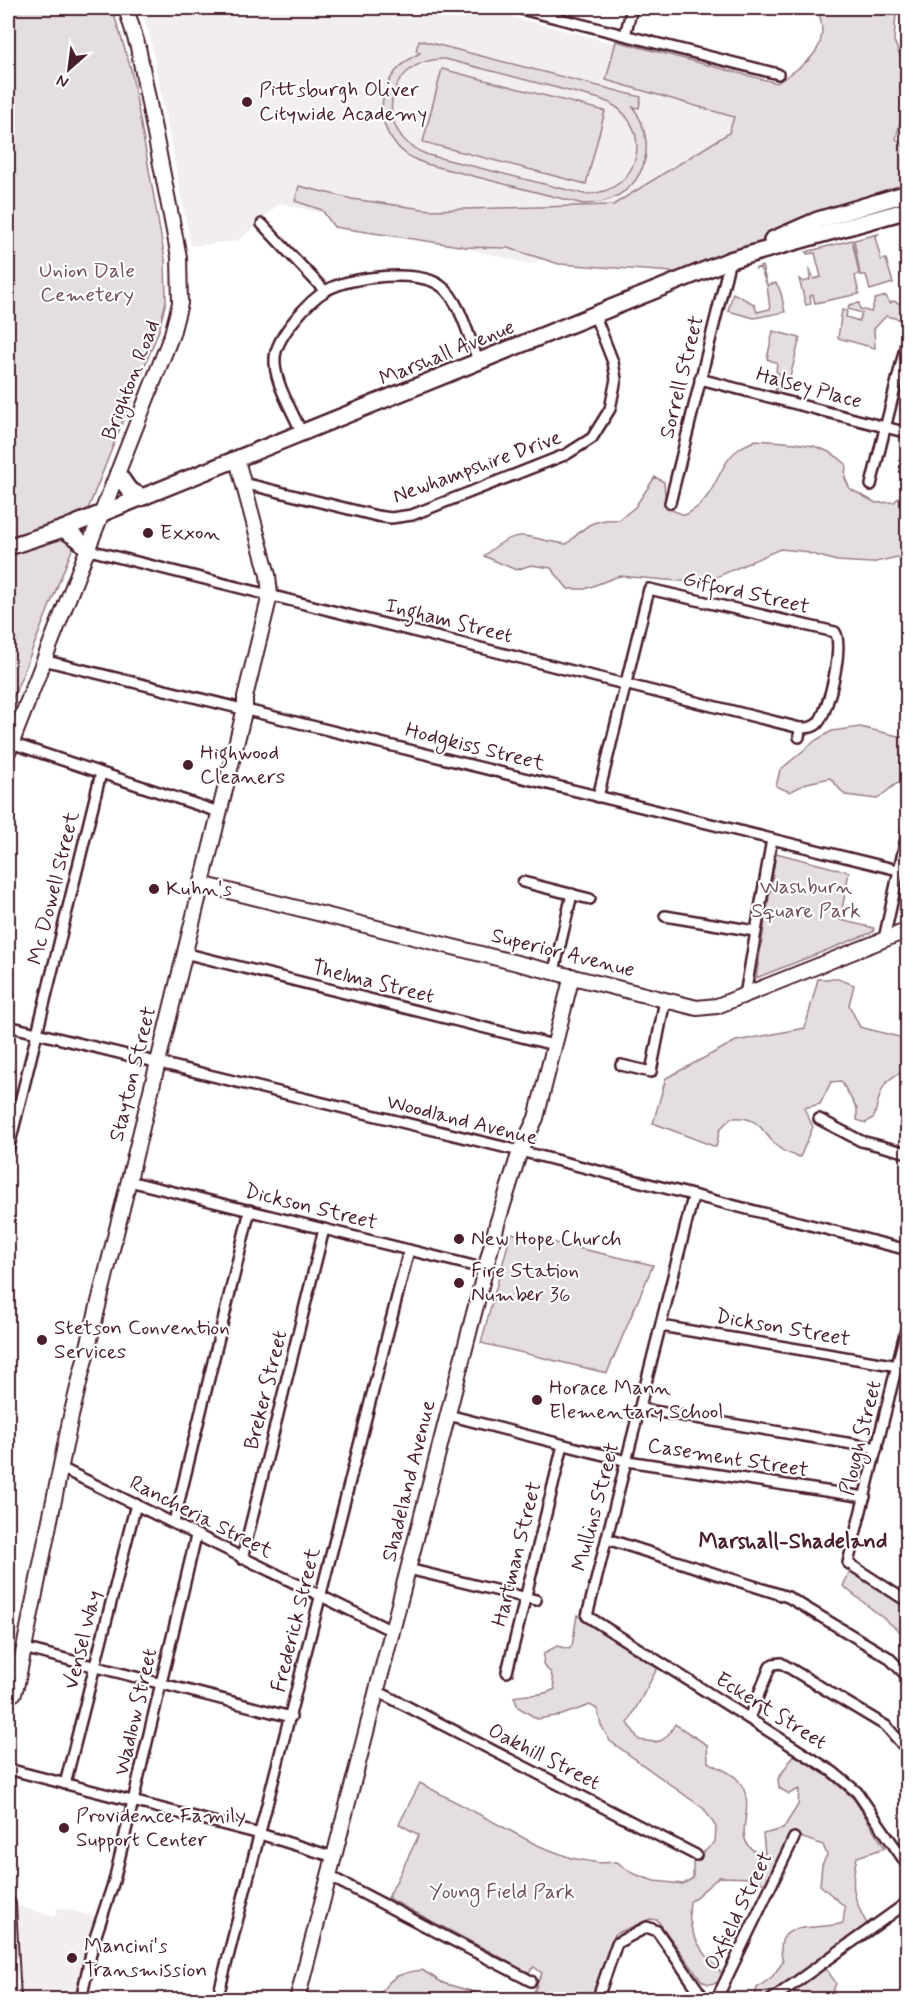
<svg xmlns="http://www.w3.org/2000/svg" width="915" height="2007" viewBox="0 0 915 2007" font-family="Mynerve,sans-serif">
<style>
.built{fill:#f2eeef}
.green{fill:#e5dee0;stroke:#987e86;stroke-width:1.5;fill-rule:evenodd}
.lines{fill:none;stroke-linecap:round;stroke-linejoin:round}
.street-casing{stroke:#4a1f2b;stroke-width:14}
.secondary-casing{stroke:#4a1f2b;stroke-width:18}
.primary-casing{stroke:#4a1f2b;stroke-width:20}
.street{stroke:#fff;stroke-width:9}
.secondary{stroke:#fff;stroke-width:14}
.primary{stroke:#fff;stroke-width:15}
.poi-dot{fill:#4a1f2b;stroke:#fff;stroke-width:2}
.labels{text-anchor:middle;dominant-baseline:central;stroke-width:4.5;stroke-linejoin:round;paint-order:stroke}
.poi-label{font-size:21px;fill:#4a1f2b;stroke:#fff;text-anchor:start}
.park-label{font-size:21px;fill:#714f58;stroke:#fff}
.street-label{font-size:21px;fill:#4a1f2b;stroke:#fff}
.neighbourhood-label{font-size:22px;font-weight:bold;fill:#4a1f2b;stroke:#fff}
</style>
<rect width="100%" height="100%" fill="#fff"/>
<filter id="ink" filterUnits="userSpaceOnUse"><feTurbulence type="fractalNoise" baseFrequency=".0167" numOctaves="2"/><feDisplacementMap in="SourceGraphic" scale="12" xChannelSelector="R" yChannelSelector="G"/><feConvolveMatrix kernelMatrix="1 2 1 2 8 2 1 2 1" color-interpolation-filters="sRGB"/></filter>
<g filter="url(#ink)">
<g class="built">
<polygon points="141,8 478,8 775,85 746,185 530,264 280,203 238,241 191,246 150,37"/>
<polygon points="8,1903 55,1917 58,1907 103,1919 81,1999 13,1999"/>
</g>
<g class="green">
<polygon points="8,8 112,8 131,69 165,259 166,301 159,330 8,711"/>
<path d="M817 8H900L896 13 894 41 907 72 908 110 901 118 896 139 903 146 907 145V193L701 274 559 264 508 248 466 247 334 227 322 210 295 201 299 186 352 199 430 210 613 205 729 133 734 117 606 80 616 41 777 83C808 62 833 49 817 8Z"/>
<path d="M419 40 641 97 639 108 633 107C664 152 638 204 583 204L426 164C370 146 367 78 420 53L416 51ZM445 59 600 99C657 118 645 195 584 194L428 155C371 135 384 58 445 59Z"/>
<polygon points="442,69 605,111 586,184 423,142"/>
<polygon points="878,234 875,237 881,260 886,259 893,283 870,290 866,275 860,275 854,240"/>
<polygon points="852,240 859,273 855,276 859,294 815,303 813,295 810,296 811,304 806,305 799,279 803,282 810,280 809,267 814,279 821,277 815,253 807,254 806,252"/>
<path d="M762 266 767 285 776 283C783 292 782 301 785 312L754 318 728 311 733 293 754 304 757 312 770 309 767 285 760 268 755 269Z"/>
<polygon points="886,296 890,303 894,301 905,306 903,320 886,316 874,329 875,348 838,338 842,310 847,311 846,317 859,321 862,313 848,309 849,305 859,303 860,309 871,312 875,299"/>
<polygon points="773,331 800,338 789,381 781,380 779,393 775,391 780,375 776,371 777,363 767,359"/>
<path d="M756 440C789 443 821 440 846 464L845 478 850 489 876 503 894 502 907 490V555L871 563 837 561 801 551 780 549 703 583 619 576 585 589H568L551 568 531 565 516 570 484 556C520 524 525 539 567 544 585 526 593 518 619 520L635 507 655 477 664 482 666 508 685 515C718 499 716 465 739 449 744 445 751 443 756 440Z"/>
<polygon points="860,727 907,738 907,781 896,784 877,799 845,795 830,778 807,783 790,792 776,786 780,770 816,740 832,731"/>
<polygon points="776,853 849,872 840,920 874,928 873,932 756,978"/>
<path d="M818 979H838L854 985 849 1005 860 1027 907 1039V1074L904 1072C880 1079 880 1096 874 1117L866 1123 857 1120V1109L841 1081 831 1082 820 1104 804 1108 813 1127 800 1157C794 1155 786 1153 782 1150 761 1135 764 1116 731 1118L720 1129 716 1147 653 1123 666 1078 736 1041 805 1028Z"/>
<polygon points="511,1233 653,1265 607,1373 481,1343"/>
<polygon points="850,1571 907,1608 907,1637 843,1586"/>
<path d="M577 1615 658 1667 628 1723 639 1740C660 1743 664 1744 675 1724L707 1745 708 1762C716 1767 731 1772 737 1779 758 1802 737 1826 747 1844 749 1848 755 1851 758 1854L765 1853 763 1834 783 1829 798 1805 799 1789 789 1794 779 1788 778 1779 794 1755 825 1774 854 1799 885 1848 857 1857C850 1885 853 1899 867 1924L820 1960 836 1983 830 1999H754L757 1988 772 1977 783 1962C771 1917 813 1932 843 1923L845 1907 820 1885 822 1865 827 1855 823 1845 792 1834 766 1885 754 1878 719 1877 690 1902C685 1935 705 1955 725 1977L723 1982 708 1984 702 1981 657 1920 650 1919 615 1934 592 1999H531L542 1973 534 1967 529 1972 508 1966 506 1960 388 1898 419 1835 399 1824 420 1783 537 1845 571 1858 599 1863 617 1862 632 1873 654 1881 683 1884 693 1878V1862L715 1842 716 1827 704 1809 610 1741 601 1725 597 1709 590 1705 562 1715 537 1719 518 1707 514 1697C530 1693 541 1697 555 1689L551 1673 543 1665 544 1653 557 1646 569 1649 572 1646Z"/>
<path d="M422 1970 443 1983 481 1994 492 1999H378C388 1978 398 1973 422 1970Z"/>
</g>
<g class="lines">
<defs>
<g id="street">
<polyline points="517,8 778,74"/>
<polyline points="625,35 632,8"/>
<polyline points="262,224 325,291"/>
<polyline points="700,379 908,433"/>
<path d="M302 434C293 411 273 382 275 357 277 336 309 300 327 290 350 276 420 269 441 286 460 299 470 341 479 363"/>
<polyline points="243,483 377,516 391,518 412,515 567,454 592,438 610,409 616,379 613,362 595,316"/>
<polyline points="871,485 908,336"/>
<polyline points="670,503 730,260"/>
<polyline points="89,550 800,728"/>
<polyline points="43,660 898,870"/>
<polyline points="11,743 219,812"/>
<path d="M598 797 649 589 835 632C844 646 829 710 818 723 813 728 807 728 800 728L799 737"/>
<polyline points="523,882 590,899"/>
<polyline points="665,916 755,931"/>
<polyline points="884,939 908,829"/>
<polyline points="184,953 554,1045"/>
<polyline points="554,971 572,894"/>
<polyline points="745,995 772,839"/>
<polyline points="8,1026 520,1151 908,1250"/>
<polyline points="621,1065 651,1072 665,1000"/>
<polyline points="819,1119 861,1141 908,1153"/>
<polyline points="8,1151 101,773"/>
<polyline points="129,1181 486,1269"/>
<polyline points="693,1197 587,1616 833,1772 857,1792 908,1866"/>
<polyline points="908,1321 848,1563 908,1602"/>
<polyline points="661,1326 898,1366"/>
<polyline points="641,1409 877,1448"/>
<polyline points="448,1415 627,1461 865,1497"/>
<polyline points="59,1467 392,1631"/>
<polyline points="174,1522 250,1210"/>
<polyline points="607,1539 788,1597 888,1657 908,1677"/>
<polyline points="242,1559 324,1229"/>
<polyline points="408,1569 536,1600"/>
<polyline points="23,1648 291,1717"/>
<polyline points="507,1672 563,1445"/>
<polyline points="377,1691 696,1855"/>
<polyline points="749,1718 770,1667 773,1664 781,1663 886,1726 908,1751"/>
<polyline points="8,1769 260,1834 334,1857"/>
<polyline points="65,1784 136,1504"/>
<polyline points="329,1876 531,1981"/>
<polyline points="81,2000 93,1944 114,1881 196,1536"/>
<polyline points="217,2000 409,1250"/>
<polyline points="597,2000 617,1943 647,1927 657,1931 705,2000"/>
<polyline points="716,2000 794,1838"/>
<polyline points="771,2000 908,1902"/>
</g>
<g id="secondary">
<polyline points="8,752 172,334 180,303 179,257 138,47 126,8"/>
<polyline points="201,884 697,1008 717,1006 908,930"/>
<polyline points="8,1696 14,1693 17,1683 71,1416 245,708 245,697 270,595 268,575 237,460"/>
<polyline points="8,1904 13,2000"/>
<polyline points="297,2000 497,1224 520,1151 536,1118 572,976"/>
</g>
<g id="primary">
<polyline points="772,240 818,220 908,193"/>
<polyline points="118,474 129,490 143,497"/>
<polyline points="63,529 78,539 89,550"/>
<polyline points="8,547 63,529 730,260 908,210"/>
</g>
</defs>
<use href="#street" class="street-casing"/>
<use href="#secondary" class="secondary-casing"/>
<use href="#primary" class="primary-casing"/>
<use href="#street" class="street"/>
<use href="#secondary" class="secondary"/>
<use href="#primary" class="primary"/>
</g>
</g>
<g class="poi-dot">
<circle cx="247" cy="102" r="6"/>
<circle cx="148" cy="533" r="6"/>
<circle cx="188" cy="765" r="6"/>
<circle cx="154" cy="889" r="6"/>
<circle cx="459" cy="1239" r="6"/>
<circle cx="459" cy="1283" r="6"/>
<circle cx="42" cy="1340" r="6"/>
<circle cx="537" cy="1400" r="6"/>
<circle cx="64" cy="1828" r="6"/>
<circle cx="72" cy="1958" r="6"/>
</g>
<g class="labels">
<g class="poi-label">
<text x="259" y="90">Pittsburgh Oliver<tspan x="259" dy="24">Citywide Academy</tspan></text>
<text x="160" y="533">Exxon</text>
<text x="200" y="753">Highwood<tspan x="200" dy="24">Cleaners</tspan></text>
<text x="166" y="889">Kuhn's</text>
<text x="471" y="1239">New Hope Church</text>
<text x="471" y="1271">Fire Station<tspan x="471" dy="24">Number 36</tspan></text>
<text x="54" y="1328">Stetson Convention<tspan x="54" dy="24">Services</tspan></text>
<text x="549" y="1388">Horace Mann<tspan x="549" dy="24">Elementary School</tspan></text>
<text x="76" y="1816">Providence Family<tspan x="76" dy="24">Support Center</tspan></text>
<text x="84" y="1946">Mancini's<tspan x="84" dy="24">Transmission</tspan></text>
</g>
<g class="park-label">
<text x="87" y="271">Union Dale<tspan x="87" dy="24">Cemetery</tspan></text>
<text x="806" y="887">Washburn<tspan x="806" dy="24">Square Park</tspan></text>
<text x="502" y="1892">Young Field Park</text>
</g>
<g class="street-label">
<text transform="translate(447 353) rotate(-22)">Marshall Avenue</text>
<text transform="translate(682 377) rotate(-76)">Sorrell Street</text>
<text transform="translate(131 380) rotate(-69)">Brighton Road</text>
<text transform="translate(809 388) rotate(15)">Halsey Place</text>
<text transform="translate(477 467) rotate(-20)">Newhampshire Drive</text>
<text transform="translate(746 593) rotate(13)">Gifford Street</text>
<text transform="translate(449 621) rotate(14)">Ingham Street</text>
<text transform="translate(475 747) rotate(14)">Hodgkiss Street</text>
<text transform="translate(54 888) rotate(-76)">Mc Dowell Street</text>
<text transform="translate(563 953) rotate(14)">Superior Avenue</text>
<text transform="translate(373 982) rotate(14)">Thelma Street</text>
<text transform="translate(133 1074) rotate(-76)">Stayton Street</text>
<text transform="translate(462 1120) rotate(14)">Woodland Avenue</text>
<text transform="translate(311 1207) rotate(14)">Dickson Street</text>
<text transform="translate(783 1328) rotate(10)">Dickson Street</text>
<text transform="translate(266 1390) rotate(-76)">Breker Street</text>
<text transform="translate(861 1438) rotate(-76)">Plough Street</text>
<text transform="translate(728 1458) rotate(9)">Casement Street</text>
<text transform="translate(409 1481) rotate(-76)">Shadeland Avenue</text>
<text transform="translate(596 1507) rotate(-75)">Mullins Street</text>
<text transform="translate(201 1517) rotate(27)">Rancheria Street</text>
<text transform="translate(517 1554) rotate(-76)">Hartman Street</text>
<text transform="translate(296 1620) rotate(-76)">Frederick Street</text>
<text transform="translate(83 1640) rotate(-76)">Vensel Way</text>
<text transform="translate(771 1711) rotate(32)">Eckert Street</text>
<text transform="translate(136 1712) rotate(-77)">Wadlow Street</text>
<text transform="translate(544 1757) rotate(27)">Oakhill Street</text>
<text transform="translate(739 1911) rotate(-64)">Oxfield Street</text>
</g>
<g class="neighbourhood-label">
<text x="793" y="1542">Marshall-Shadeland</text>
</g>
</g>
<rect width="915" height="2007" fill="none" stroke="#fff" stroke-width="30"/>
<rect x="15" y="15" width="885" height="1977" fill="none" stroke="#4a1f2b" stroke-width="2" filter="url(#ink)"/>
<g transform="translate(69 69) rotate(208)" stroke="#ffffff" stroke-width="4.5" paint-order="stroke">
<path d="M0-4.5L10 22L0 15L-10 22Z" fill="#4a1f2b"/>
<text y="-9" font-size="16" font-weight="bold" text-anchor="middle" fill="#4a1f2b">N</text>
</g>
</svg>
